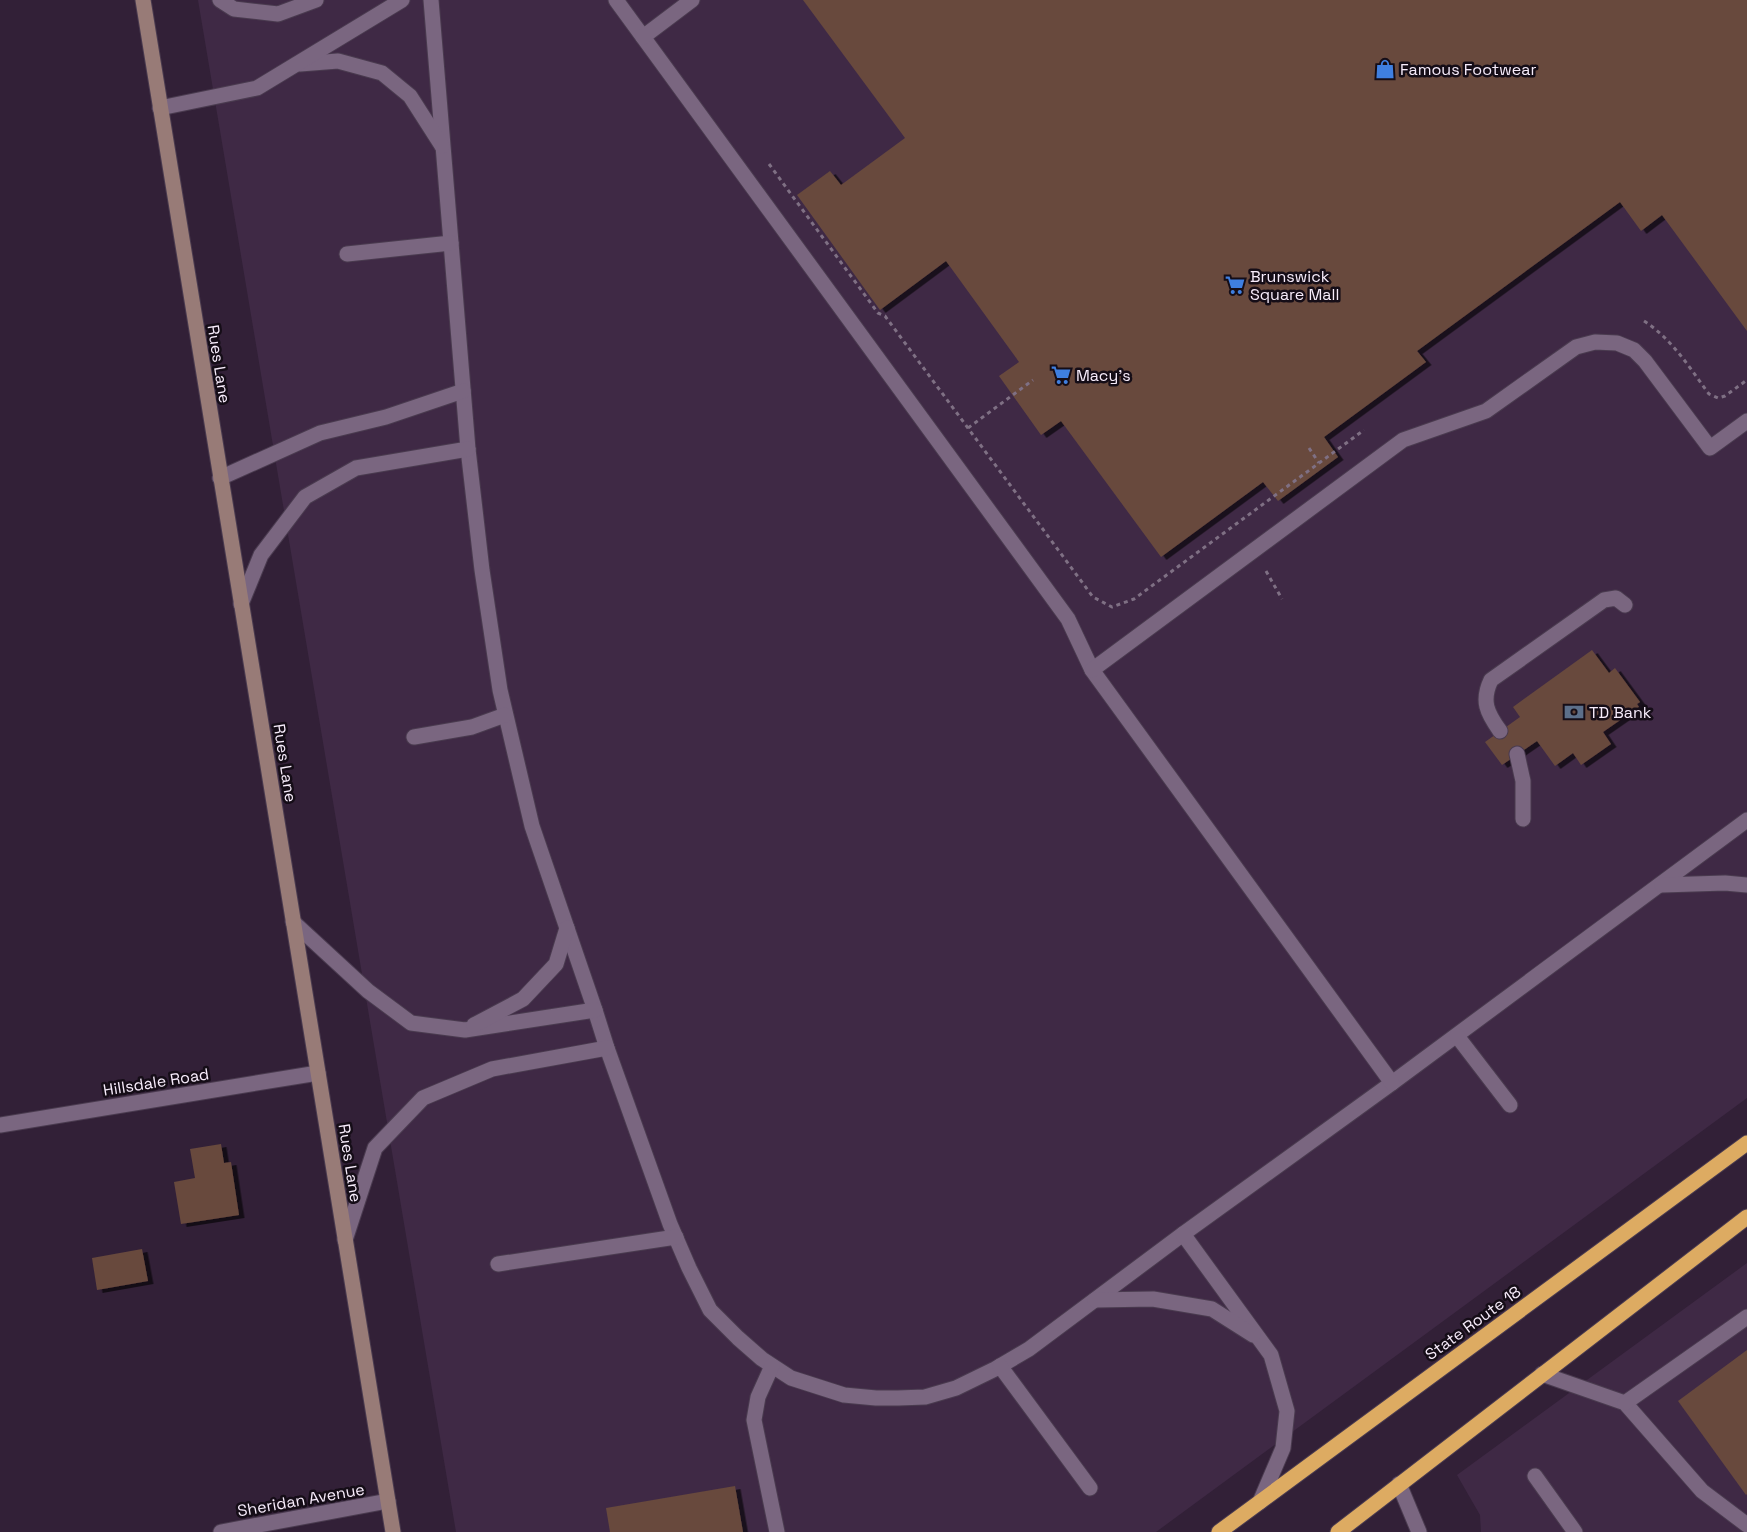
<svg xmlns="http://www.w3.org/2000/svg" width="1747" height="1532" viewBox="0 0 1747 1532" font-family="'Space Grotesk',sans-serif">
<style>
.built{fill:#3f2945}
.building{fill:#67493d;filter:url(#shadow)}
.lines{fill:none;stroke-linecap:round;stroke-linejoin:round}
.lane-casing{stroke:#4a3b4f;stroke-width:17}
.street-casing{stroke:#4a3b4f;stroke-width:17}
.secondary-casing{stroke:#4a3b4f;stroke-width:17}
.highway-casing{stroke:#4a3b4f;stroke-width:17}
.path{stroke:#7f7084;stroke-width:3;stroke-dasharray:4 4;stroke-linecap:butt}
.lane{stroke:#7a6680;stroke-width:15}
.street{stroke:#7a6680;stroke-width:15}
.secondary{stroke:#987b77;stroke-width:15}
.highway{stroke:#ddab62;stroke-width:15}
.labels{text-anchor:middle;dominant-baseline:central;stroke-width:5;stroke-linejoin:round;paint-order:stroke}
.poi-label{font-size:16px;fill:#f7ecfb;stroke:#150d17;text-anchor:start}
.street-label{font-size:16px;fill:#f7ecfb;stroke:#150d17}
</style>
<defs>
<filter id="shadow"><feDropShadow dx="5.5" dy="3" stdDeviation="0" flood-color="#0009"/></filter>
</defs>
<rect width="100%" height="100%" fill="#322037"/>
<g class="built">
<polygon points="198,0 1747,0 1747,1098 1156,1532 456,1532"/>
<polygon points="1747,1263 1747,1532 1481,1532 1480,1515 1457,1475"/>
</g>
<g class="building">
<polygon points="803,0 1747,0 1747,331 1662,215 1641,231 1620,202 1417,351 1426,362 1324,437 1338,457 1278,501 1263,482 1161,557 1061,421 1041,435 999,376 1019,362 946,261 880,310 797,195 830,171 841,185 905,138"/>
<polygon points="1592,650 1609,673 1615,668 1640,702 1637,704 1639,707 1603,732 1611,744 1581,765 1573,753 1555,766 1537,741 1502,765 1485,742 1520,717 1513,707"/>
<polygon points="221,1144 224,1163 231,1162 239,1215 181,1224 174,1182 195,1178 190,1149"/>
<polygon points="142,1249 148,1281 97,1290 92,1258"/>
<polygon points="1747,1350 1747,1494 1746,1495 1678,1401"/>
<polygon points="735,1486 743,1532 610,1532 606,1508"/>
</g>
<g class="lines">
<defs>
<g id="lane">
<polyline points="220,0 234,9 278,14 316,0"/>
<polyline points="431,0 468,449 482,570 500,690 532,826 595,1010 607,1048 670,1224 689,1268 710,1310 738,1338 762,1359 791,1378 844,1395 876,1398 898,1398 925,1397 956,1388 995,1369 1029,1349 1183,1234 1392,1083 1747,820"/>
<polyline points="616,0 1068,619 1092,670 1392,1083"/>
<polyline points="643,37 692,0"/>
<polyline points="300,64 338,61 382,73 410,96 442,146"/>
<polyline points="160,108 257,88 402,0"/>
<polyline points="347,254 451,243"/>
<polyline points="220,478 320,433 386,417 463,391"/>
<polyline points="241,604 261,555 305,497 356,468 468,449"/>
<polyline points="1092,670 1403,440 1486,411 1576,347 1595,342 1617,343 1634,350 1645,361 1710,448 1747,421"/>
<path d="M1500 731C1487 713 1481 701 1491 680L1604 600 1616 598 1625 605"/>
<polyline points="414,737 472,727 505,715"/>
<polyline points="1517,754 1523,781 1523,819"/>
<polyline points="1662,885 1725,883 1747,885"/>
<polyline points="293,922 368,991 411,1023 465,1030 595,1010"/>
<polyline points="474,1025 523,999 556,964 567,928"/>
<polyline points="1457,1036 1510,1105"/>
<polyline points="1183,1234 1271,1355 1287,1411 1283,1448 1260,1502"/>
<polyline points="345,1240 375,1148 423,1098 492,1069 607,1048"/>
<polyline points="498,1264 676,1237"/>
<polyline points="1095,1300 1153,1299 1212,1309 1253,1335"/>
<polyline points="772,1366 758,1397 754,1420 777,1532"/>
<polyline points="1000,1366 1090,1488"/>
<polyline points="1542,1374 1625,1403 1702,1491 1747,1525"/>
<polyline points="1625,1403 1747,1317"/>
<polyline points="1535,1476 1575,1532"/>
<polyline points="1399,1484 1419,1532"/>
</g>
<g id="street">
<polyline points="0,1125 318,1073"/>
<polyline points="221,1532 388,1501"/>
</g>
<polyline id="secondary" points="143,0 393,1532"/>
<g id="highway">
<polyline points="1219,1532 1747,1143"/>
<polyline points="1338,1532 1747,1217"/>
</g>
</defs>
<use href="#lane" class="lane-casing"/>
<use href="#street" class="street-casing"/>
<use href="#secondary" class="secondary-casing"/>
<use href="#highway" class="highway-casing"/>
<g class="path">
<polyline points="769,164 878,313 885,316 1093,597 1112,607 1134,599 1364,430"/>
<path d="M1644 321C1672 339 1689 367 1709 394L1718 398 1725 396 1747 380"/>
<polyline points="968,428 1033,380"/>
<polyline points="1309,448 1319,463"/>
<polyline points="1266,571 1282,599"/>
</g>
<use href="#lane" class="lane"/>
<use href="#street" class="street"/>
<use href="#secondary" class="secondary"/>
<use href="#highway" class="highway"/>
</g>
<defs>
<symbol id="shop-bare" viewBox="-9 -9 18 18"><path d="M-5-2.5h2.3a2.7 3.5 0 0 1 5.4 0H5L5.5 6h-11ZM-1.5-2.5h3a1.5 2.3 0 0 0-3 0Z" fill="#3f7fe0" stroke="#150d17" stroke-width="2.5" paint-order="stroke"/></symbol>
<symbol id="supermarket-bare" viewBox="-9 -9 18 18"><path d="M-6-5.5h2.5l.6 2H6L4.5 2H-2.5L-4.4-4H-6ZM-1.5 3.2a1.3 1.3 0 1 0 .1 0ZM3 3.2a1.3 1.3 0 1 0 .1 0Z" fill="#3f7fe0" stroke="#150d17" stroke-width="2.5" paint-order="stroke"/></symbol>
<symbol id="bank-bare" viewBox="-9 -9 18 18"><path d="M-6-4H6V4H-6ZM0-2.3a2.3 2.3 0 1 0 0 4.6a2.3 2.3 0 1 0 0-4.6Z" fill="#5c6f8a" stroke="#150d17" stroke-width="2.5" paint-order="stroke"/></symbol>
</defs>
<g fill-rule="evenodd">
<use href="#shop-bare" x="1371" y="55" width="28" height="28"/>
<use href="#supermarket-bare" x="1221" y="271" width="28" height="28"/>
<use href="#supermarket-bare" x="1047" y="361" width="28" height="28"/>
<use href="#bank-bare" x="1560" y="698" width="28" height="28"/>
</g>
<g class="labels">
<g class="poi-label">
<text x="1400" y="69">Famous Footwear</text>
<text x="1250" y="276">Brunswick<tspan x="1250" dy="18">Square Mall</tspan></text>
<text x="1076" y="375">Macy's</text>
<text x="1589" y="712">TD Bank</text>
</g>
<g class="street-label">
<text transform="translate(219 364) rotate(81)">Rues Lane</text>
<text transform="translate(285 763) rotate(81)">Rues Lane</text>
<text transform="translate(156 1082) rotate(-9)">Hillsdale Road</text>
<text transform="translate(350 1163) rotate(81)">Rues Lane</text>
<text transform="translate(1473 1323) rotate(-36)">State Route 18</text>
<text transform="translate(301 1500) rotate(-10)">Sheridan Avenue</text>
</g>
</g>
</svg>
